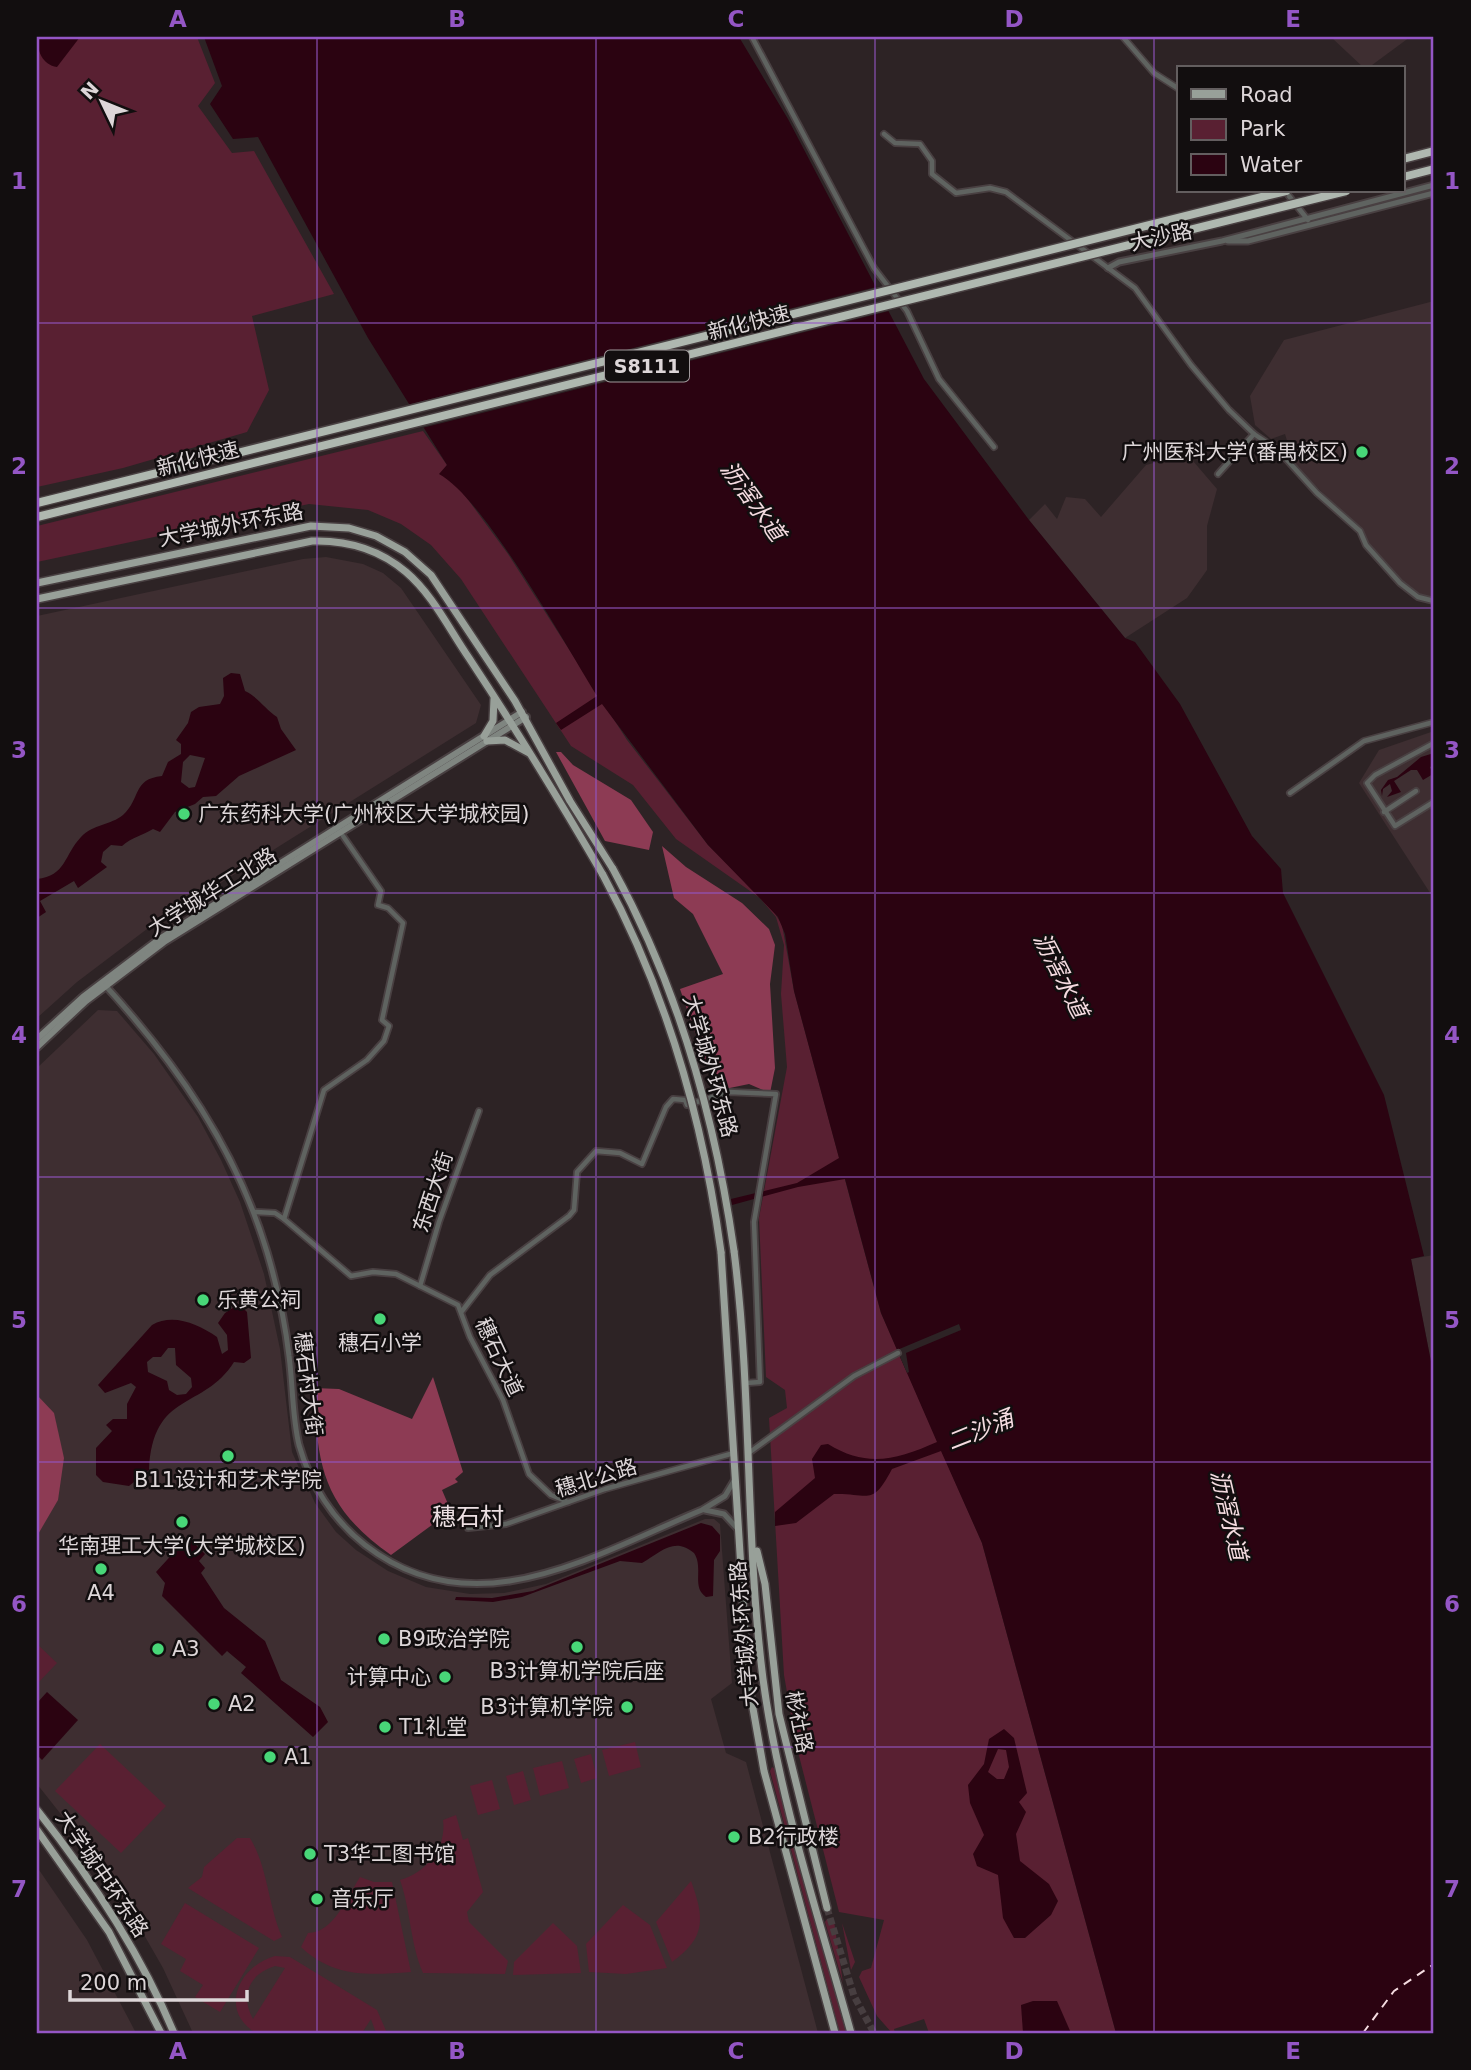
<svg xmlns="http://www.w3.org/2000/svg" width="1471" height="2070" viewBox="0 0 1471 2070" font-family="'DejaVu Sans','Noto Sans SC',sans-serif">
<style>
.built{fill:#3e2e31}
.green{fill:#592032;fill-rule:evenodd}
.forest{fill:#8d3b54}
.water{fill:#2b0311;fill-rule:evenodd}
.pier{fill:#2d2325}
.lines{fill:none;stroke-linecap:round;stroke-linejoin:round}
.ferry{stroke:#f5dce1;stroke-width:2;stroke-dasharray:9 7;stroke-linecap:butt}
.primary-tunnel{stroke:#473e40;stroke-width:7;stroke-dasharray:7 3.5;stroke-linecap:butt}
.minor-casing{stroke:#494042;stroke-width:8}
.tertiary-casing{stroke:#494042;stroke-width:9}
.secondary-casing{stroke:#494042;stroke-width:10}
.primary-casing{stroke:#494042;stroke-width:10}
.motorway-casing{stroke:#494042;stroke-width:11}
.minor{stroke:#5f6360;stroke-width:4.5}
.tertiary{stroke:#5f6360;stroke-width:5}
.secondary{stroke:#7f8580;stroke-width:6}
.primary{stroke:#98a099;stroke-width:7}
.motorway{stroke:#afb8b0;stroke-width:8}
.primary-bridge-casing{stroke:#494042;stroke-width:10;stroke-linecap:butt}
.motorway-bridge-casing{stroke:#494042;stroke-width:11;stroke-linecap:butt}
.primary-bridge{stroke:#98a099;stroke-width:7}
.motorway-bridge{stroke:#afb8b0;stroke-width:8}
.grid{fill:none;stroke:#9456c5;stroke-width:2;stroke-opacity:0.55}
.poi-dot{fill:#48d778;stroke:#120e0f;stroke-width:2.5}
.labels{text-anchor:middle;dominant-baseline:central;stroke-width:5;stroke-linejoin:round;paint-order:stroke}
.shield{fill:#120e0f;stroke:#a09a9c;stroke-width:2}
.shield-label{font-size:19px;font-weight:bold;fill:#ddd6d8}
.street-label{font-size:21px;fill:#ddd6d8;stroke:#120e0f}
.poi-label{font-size:21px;fill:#ddd6d8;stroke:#120e0f;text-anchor:start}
.water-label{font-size:23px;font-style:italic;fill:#f5dce1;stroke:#120e0f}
.quarter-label{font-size:24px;fill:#ecdfe2;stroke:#120e0f}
.neatline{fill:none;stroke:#9456c5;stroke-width:2.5}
.grid-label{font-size:23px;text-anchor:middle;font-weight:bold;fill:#9456c5}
</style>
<rect width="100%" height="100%" fill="#2d2325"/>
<g class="built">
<polygon points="1331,37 1410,37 1368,68 1364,68"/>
<polygon points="1434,301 1434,599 1423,596 1406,584 1364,543 1356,526 1294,464 1285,434 1271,439 1255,425 1250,396 1284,340"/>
<polygon points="1187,454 1217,489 1207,526 1207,570 1187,598 1125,638 1029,520 1045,504 1057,519 1066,497 1085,499 1101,517 1146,465"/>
<polygon points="326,557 363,564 383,573 401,588 481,705 476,723 147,929 77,982 37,1018 37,616 303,559"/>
<polygon points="1434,731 1434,899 1359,783 1379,750"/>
<polygon points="98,1010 117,1011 154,1054 198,1117 221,1160 240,1202 264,1274 280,1349 292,1452 315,1503 336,1532 356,1550 388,1571 426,1587 470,1594 504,1593 546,1584 705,1519 714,1519 720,1524 732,1683 711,1699 726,1753 746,1762 818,2033 193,2033 163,1968 124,1900 90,1851 37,1784 37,1068"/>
<polygon points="1434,1255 1434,1377 1411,1259"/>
<polygon points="37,1867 87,1940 136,2033 37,2033"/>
</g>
<g class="green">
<polygon points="37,37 197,37 215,83 198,106 232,153 254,151 334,294 252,316 269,390 247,432 123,468 37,487"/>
<polygon points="423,431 447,465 440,474 458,486 508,554 627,740 708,845 769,904 782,925 794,991 881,1313 982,1543 1116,2033 929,2033 924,2019 894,2029 895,2033 892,2033 877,2016 859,1977 862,1971 871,1968 884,1920 839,1912 796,1744 784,1675 769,1418 787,1408 785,1390 766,1377 759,1218 787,1067 781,994 784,945 776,917 760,898 676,839 633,785 571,746 461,579 431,545 401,524 368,510 309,504 37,562 37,526"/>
<polygon points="37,1644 57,1663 37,1684"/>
<polygon points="635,1742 641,1767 609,1776 602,1750"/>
<polygon points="100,1744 166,1806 121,1853 55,1791"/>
<polygon points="591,1754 597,1778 581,1783 574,1759"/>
<polygon points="562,1761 569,1788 540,1796 533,1768"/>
<polygon points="772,1767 775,1769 846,2033 840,2033 770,1771"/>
<polygon points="523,1771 531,1800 514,1805 506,1776"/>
<polygon points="492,1780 500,1809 478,1815 470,1786"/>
<path d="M456 1815 463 1840 468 1838 483 1892 467 1912 469 1922 508 1961 505 1974 423 1973C410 1943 411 1911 400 1880 426 1873 447 1848 443 1820Z"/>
<path d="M237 1838H250C268 1868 268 1905 282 1937L274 1941 188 1888 202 1877 204 1867Z"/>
<path d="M360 1877 374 1882H392L411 1972C368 1975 334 1978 301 1947L308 1933C334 1933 347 1897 360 1877Z"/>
<path d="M691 1881C704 1917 707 1937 672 1962L656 1922Z"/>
<polygon points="185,1903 259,1948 220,2012 195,1997 203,1985 180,1971 186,1959 161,1944"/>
<polygon points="623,1905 650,1925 667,1968 626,1974 589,1972 586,1944"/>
<polygon points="827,1919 834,1921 843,1983 825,1922"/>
<polygon points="553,1923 577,1946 581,1973 513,1975 514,1962"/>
<polygon points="842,1923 855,1962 851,1970"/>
<path d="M275 1956 290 1957 377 2010 387 2033H376L371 2019 362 2033H256C218 2010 239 1966 275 1956ZM275 1966 285 1968 253 2019C240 1996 249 1974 275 1966Z"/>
</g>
<g class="forest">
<polygon points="556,752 561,752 573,765 631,800 653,832 649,850 605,841"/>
<polygon points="662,846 686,867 742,903 769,929 775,945 770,984 775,1068 770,1093 749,1084 715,1091 680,989 723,974 693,914 674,898"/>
<path d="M433 1377 463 1472 455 1479 458 1482 442 1490 451 1511 391 1555C323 1507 317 1467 314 1388L339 1389 412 1419Z"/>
<polygon points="37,1395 54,1413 64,1458 58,1500 37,1536"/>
</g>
<g class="water">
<path d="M37 37H80L57 67C42 65 37 50 37 37Z"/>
<path d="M204 37H739L788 119 924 379 1029 520 1125 638 1135 642 1180 704 1252 836 1281 869 1283 893 1384 1095 1424 1256 1411 1259 1434 1377V2033H1116L982 1543 941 1451 892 1469C872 1507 870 1493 834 1494L796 1523 775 1526V1512L815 1478 812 1459 821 1445 828 1444C867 1468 896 1460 937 1442L881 1313 845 1179 798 1187 732 1205 731 1199 797 1183 839 1158 794 991 785 934 778 917 708 845 602 704 561 730 556 723 597 696C566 646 484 498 439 474L447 465 368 338 258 137 233 139 210 104 222 86Z"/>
<path d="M231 673 240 674 245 691C258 697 265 709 277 717L281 729 296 750 239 776 216 796 203 797 195 804 175 812 160 832 153 829C142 836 132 837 122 846L111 845 103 852 101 862 107 867 78 888 74 881 40 901 46 912 37 918V879C66 876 64 855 81 837 93 824 111 825 123 815 141 799 132 779 162 776L168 762 181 754V744L176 740 188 723 191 712 199 707 220 704 224 696 223 678ZM190 755 205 758 195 787 189 788 181 782 183 762Z"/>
<polygon points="1434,753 1434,765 1430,767 1433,774 1423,780 1417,770 1411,770 1394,781 1401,792 1387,797 1392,791 1390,784 1383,789 1382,796 1381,790 1388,780 1397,777 1421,757"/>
<path d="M239 1304 247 1312 251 1358 244 1363 234 1362C203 1411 153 1390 149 1470L129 1486 103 1482 96 1475V1448L112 1431 106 1425 113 1419H127V1404L136 1387 131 1383 105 1393 98 1385 152 1325C173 1313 198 1324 217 1337L222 1354 228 1350 227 1335 218 1323 225 1313ZM168 1348H175L176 1365 191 1378 192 1387 186 1394 177 1395 169 1390 167 1381 148 1372 147 1362 153 1357H161Z"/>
<path d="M701 1523 712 1526 720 1535V1551L714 1560 713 1596 706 1597C691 1587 704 1568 694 1553 674 1536 660 1553 642 1563L620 1561 522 1597 493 1602 455 1600 456 1597 492 1598 533 1591Z"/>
<polygon points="188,1537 205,1554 199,1561 205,1568 201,1573 224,1608 265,1641 281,1680 320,1707 328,1722 313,1737 241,1673 246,1667 227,1651 222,1656 162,1596 165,1583 156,1572"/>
<polygon points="47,1692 78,1720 42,1760 37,1755 37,1703"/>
<path d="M1004 1729 1014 1738 1027 1793 1019 1802 1026 1812 1016 1834 1020 1861 1049 1884 1058 1901 1051 1915 1025 1938H1014L1003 1918 998 1875 977 1866 973 1854 984 1835 970 1803 968 1785 984 1764 989 1739ZM998 1749 1006 1750 1009 1767 1004 1779H997L988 1772Z"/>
<polygon points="1033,2001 1057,2001 1071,2033 1023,2033 1021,2005"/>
</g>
<g class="pier">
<polygon points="880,286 893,310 418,429 403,406"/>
<polygon points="959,1324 961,1330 906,1353 909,1372 907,1373 897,1350"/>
</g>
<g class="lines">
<polyline class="ferry" points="1363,2033 1394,1991 1434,1964"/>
<polyline class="primary-tunnel" points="827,1908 854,1996 874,2033"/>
<defs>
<g id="minor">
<polyline points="752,37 874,268 907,311 939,379 994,447"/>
<polyline points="1123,37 1154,73 1179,89"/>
<polyline points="884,134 895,143 920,144 932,161 932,174 956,193 990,188 1006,192 1135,288 1191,365 1229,410 1254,434 1278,450 1317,493 1360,531 1366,545 1400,583 1418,597 1434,601"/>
<polyline points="1285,191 1308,220"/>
<polyline points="1218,474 1254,434"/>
<polyline points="1290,793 1364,741 1434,722"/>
<polyline points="1432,803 1395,826 1367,783 1375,775 1434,743"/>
<polyline points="1384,812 1416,791"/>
<polyline points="343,836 381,891 378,905 388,908 403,923 382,1020 389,1026 384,1041 367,1060 324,1090 284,1219 351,1276 373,1272 396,1274 458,1305 470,1337 503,1400 529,1474 551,1495 568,1502"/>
<polyline points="256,1212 275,1213 284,1219"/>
<polyline points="420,1286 439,1222 479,1111"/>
<polyline points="462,1311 490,1275 569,1216 574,1210 577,1172 596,1151 620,1153 642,1164 666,1107 673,1099 685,1100 687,1105 729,1092 776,1094 754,1222 760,1382 746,1383"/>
<polyline points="750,1452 854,1376 898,1353"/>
<polyline points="468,1528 506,1524 605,1489 734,1453"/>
</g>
<g id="tertiary">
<polyline points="1228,241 1248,241 1434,193"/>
<polyline points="1108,268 1119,262 1222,241 1434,185"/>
<path d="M104 984C176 1063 236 1148 267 1252 277 1286 285 1321 289 1356 293 1385 292 1416 299 1445 310 1484 333 1520 365 1545 475 1630 593 1555 702 1510L725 1496 734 1481"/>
<polyline points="705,1510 724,1514 737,1528"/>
</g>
<g id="secondary">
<polyline points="37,1039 83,997 161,938 522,712"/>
<polyline points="37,1047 86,1001 164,942 526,717"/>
</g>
<g id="primary">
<polyline points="37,583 311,526 349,528 376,536 405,552 431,575 515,701 570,801 613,869"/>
<path d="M37 599 312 541C347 540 379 549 406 572 433 595 449 629 469 658 516 729 560 801 603 875"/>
<polyline points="484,736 493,721 494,699"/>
<polyline points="487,741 505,740 529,753"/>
<path d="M734 1251C752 1393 745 1537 763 1679 779 1799 819 1917 851 2033"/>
<polyline points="721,1252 748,1680 764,1771 835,2033"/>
<polyline points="757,1551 765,1584 779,1714 827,1908"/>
<path d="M37 1810C92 1879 140 1952 174 2033"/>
<polyline points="37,1830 109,1932 161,2033"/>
</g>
<g id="motorway">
<polyline points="1403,159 1434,151"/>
<polyline points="1403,177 1434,169"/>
</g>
</defs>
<use href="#minor" class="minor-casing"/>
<use href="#tertiary" class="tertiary-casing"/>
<use href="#secondary" class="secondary-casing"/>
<use href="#primary" class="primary-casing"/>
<use href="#motorway" class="motorway-casing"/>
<use href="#minor" class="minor"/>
<use href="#tertiary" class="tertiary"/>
<use href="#secondary" class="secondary"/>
<use href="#primary" class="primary"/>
<use href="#motorway" class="motorway"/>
<defs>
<g id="primary-bridge">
<path d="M613 869C678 987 715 1117 734 1251"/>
<path d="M603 875C667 993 703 1120 721 1252"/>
</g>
<g id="motorway-bridge">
<polyline points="37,503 1286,191"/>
<polyline points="37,517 1346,191"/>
</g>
</defs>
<use href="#primary-bridge" class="primary-bridge-casing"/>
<use href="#motorway-bridge" class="motorway-bridge-casing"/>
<use href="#primary-bridge" class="primary-bridge"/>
<use href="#motorway-bridge" class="motorway-bridge"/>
</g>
<path class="grid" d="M317 37V2033M596 37V2033M875 37V2033M1154 37V2033M37 323H1434M37 608H1434M37 893H1434M37 1177H1434M37 1462H1434M37 1747H1434"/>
<g class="poi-dot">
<circle cx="1362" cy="452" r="7"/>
<circle cx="184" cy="814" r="7"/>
<circle cx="203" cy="1300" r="7"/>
<circle cx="380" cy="1319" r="7"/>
<circle cx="228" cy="1456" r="7"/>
<circle cx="182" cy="1522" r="7"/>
<circle cx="101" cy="1569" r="7"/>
<circle cx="384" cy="1639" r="7"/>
<circle cx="577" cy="1647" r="7"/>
<circle cx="158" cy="1649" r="7"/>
<circle cx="445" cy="1677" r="7"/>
<circle cx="214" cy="1704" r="7"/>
<circle cx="627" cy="1707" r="7"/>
<circle cx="385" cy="1727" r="7"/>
<circle cx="270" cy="1757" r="7"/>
<circle cx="734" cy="1837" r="7"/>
<circle cx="310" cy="1854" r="7"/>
<circle cx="317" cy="1899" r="7"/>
</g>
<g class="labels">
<rect class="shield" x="605" y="350.5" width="84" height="31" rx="5"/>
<g class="shield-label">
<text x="647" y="366">S8111</text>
</g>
<g class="street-label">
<text transform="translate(1161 237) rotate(-12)">大沙路</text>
<text transform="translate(749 323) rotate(-14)">新化快速</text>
<text transform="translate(198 459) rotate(-14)">新化快速</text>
<text transform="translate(231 525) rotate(-11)">大学城外环东路</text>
<text transform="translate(212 892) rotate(-32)">大学城华工北路</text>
<text transform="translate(710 1066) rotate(74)">大学城外环东路</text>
<text transform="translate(433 1192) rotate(-72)">东西大街</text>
<text transform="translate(499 1357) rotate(65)">穗石大道</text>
<text transform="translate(308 1384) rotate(83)">穗石村大街</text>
<text transform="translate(596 1478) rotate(-17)">穗北公路</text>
<text transform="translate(744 1634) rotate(-95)">大学城外环东路</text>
<text transform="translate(799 1722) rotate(79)">彬社路</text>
<text transform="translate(102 1874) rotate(56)">大学城中环东路</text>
</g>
<g class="poi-label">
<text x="1348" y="452" text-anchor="end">广州医科大学(番禺校区)</text>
<text x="198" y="814">广东药科大学(广州校区大学城校园)</text>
<text x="217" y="1300">乐黄公祠</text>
<text x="380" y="1343" text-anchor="middle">穗石小学</text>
<text x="228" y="1480" text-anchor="middle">B11设计和艺术学院</text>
<text x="182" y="1546" text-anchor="middle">华南理工大学(大学城校区)</text>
<text x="101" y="1593" text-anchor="middle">A4</text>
<text x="398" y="1639">B9政治学院</text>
<text x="172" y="1649">A3</text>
<text x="577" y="1671" text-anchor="middle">B3计算机学院后座</text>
<text x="431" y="1677" text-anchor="end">计算中心</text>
<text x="228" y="1704">A2</text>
<text x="613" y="1707" text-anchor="end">B3计算机学院</text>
<text x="399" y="1727">T1礼堂</text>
<text x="284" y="1757">A1</text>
<text x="748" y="1837">B2行政楼</text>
<text x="324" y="1854">T3华工图书馆</text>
<text x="331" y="1899">音乐厅</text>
</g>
<g class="water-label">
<text transform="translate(753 501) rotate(54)">沥滘水道</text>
<text transform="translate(1061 975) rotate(63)">沥滘水道</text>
<text transform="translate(980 1430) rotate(-22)">二沙涌</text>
<text transform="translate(1229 1515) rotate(77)">沥滘水道</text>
</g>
<g class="quarter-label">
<text x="468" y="1517">穗石村</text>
</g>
</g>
<rect width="1471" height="2070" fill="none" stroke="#120e0f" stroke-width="77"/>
<rect x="1177" y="66" width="228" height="126" fill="#120e0f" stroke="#635e5f" stroke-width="2"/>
<rect x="1191" y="89" width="35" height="10" fill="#98a099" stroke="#635e5f" stroke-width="2"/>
<text x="1240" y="102" font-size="21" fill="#ddd6d8">Road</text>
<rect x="1191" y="119" width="35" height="21" fill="#592032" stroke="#635e5f" stroke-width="2"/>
<text x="1240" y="136" font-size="21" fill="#ddd6d8">Park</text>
<rect x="1191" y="154" width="35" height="21" fill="#2b0311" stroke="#635e5f" stroke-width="2"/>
<text x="1240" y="172" font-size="21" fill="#ddd6d8">Water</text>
<g transform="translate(102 102) rotate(313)" stroke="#120e0f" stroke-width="5" paint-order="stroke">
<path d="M0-5L12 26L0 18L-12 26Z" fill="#ddd6d8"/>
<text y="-10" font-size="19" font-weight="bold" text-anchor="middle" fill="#ddd6d8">N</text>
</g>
<path d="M70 1990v10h177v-10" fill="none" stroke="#ddd6d8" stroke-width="3.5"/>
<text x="80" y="1990" font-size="21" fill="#ddd6d8" stroke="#120e0f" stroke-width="5" paint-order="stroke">200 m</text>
<rect x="38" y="38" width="1394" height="1994" class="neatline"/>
<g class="grid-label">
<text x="178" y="27">A</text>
<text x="457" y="27">B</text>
<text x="736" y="27">C</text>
<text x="1014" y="27">D</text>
<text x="1293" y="27">E</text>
<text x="19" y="189">1</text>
<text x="1452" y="189">1</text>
<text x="19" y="474">2</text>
<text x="1452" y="474">2</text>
<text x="19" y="758">3</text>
<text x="1452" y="758">3</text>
<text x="19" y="1043">4</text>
<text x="1452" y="1043">4</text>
<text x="19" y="1328">5</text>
<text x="1452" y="1328">5</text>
<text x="19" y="1612">6</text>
<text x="1452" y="1612">6</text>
<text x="19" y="1897">7</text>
<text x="1452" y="1897">7</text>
<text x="178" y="2059">A</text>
<text x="457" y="2059">B</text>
<text x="736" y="2059">C</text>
<text x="1014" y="2059">D</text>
<text x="1293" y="2059">E</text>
</g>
</svg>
